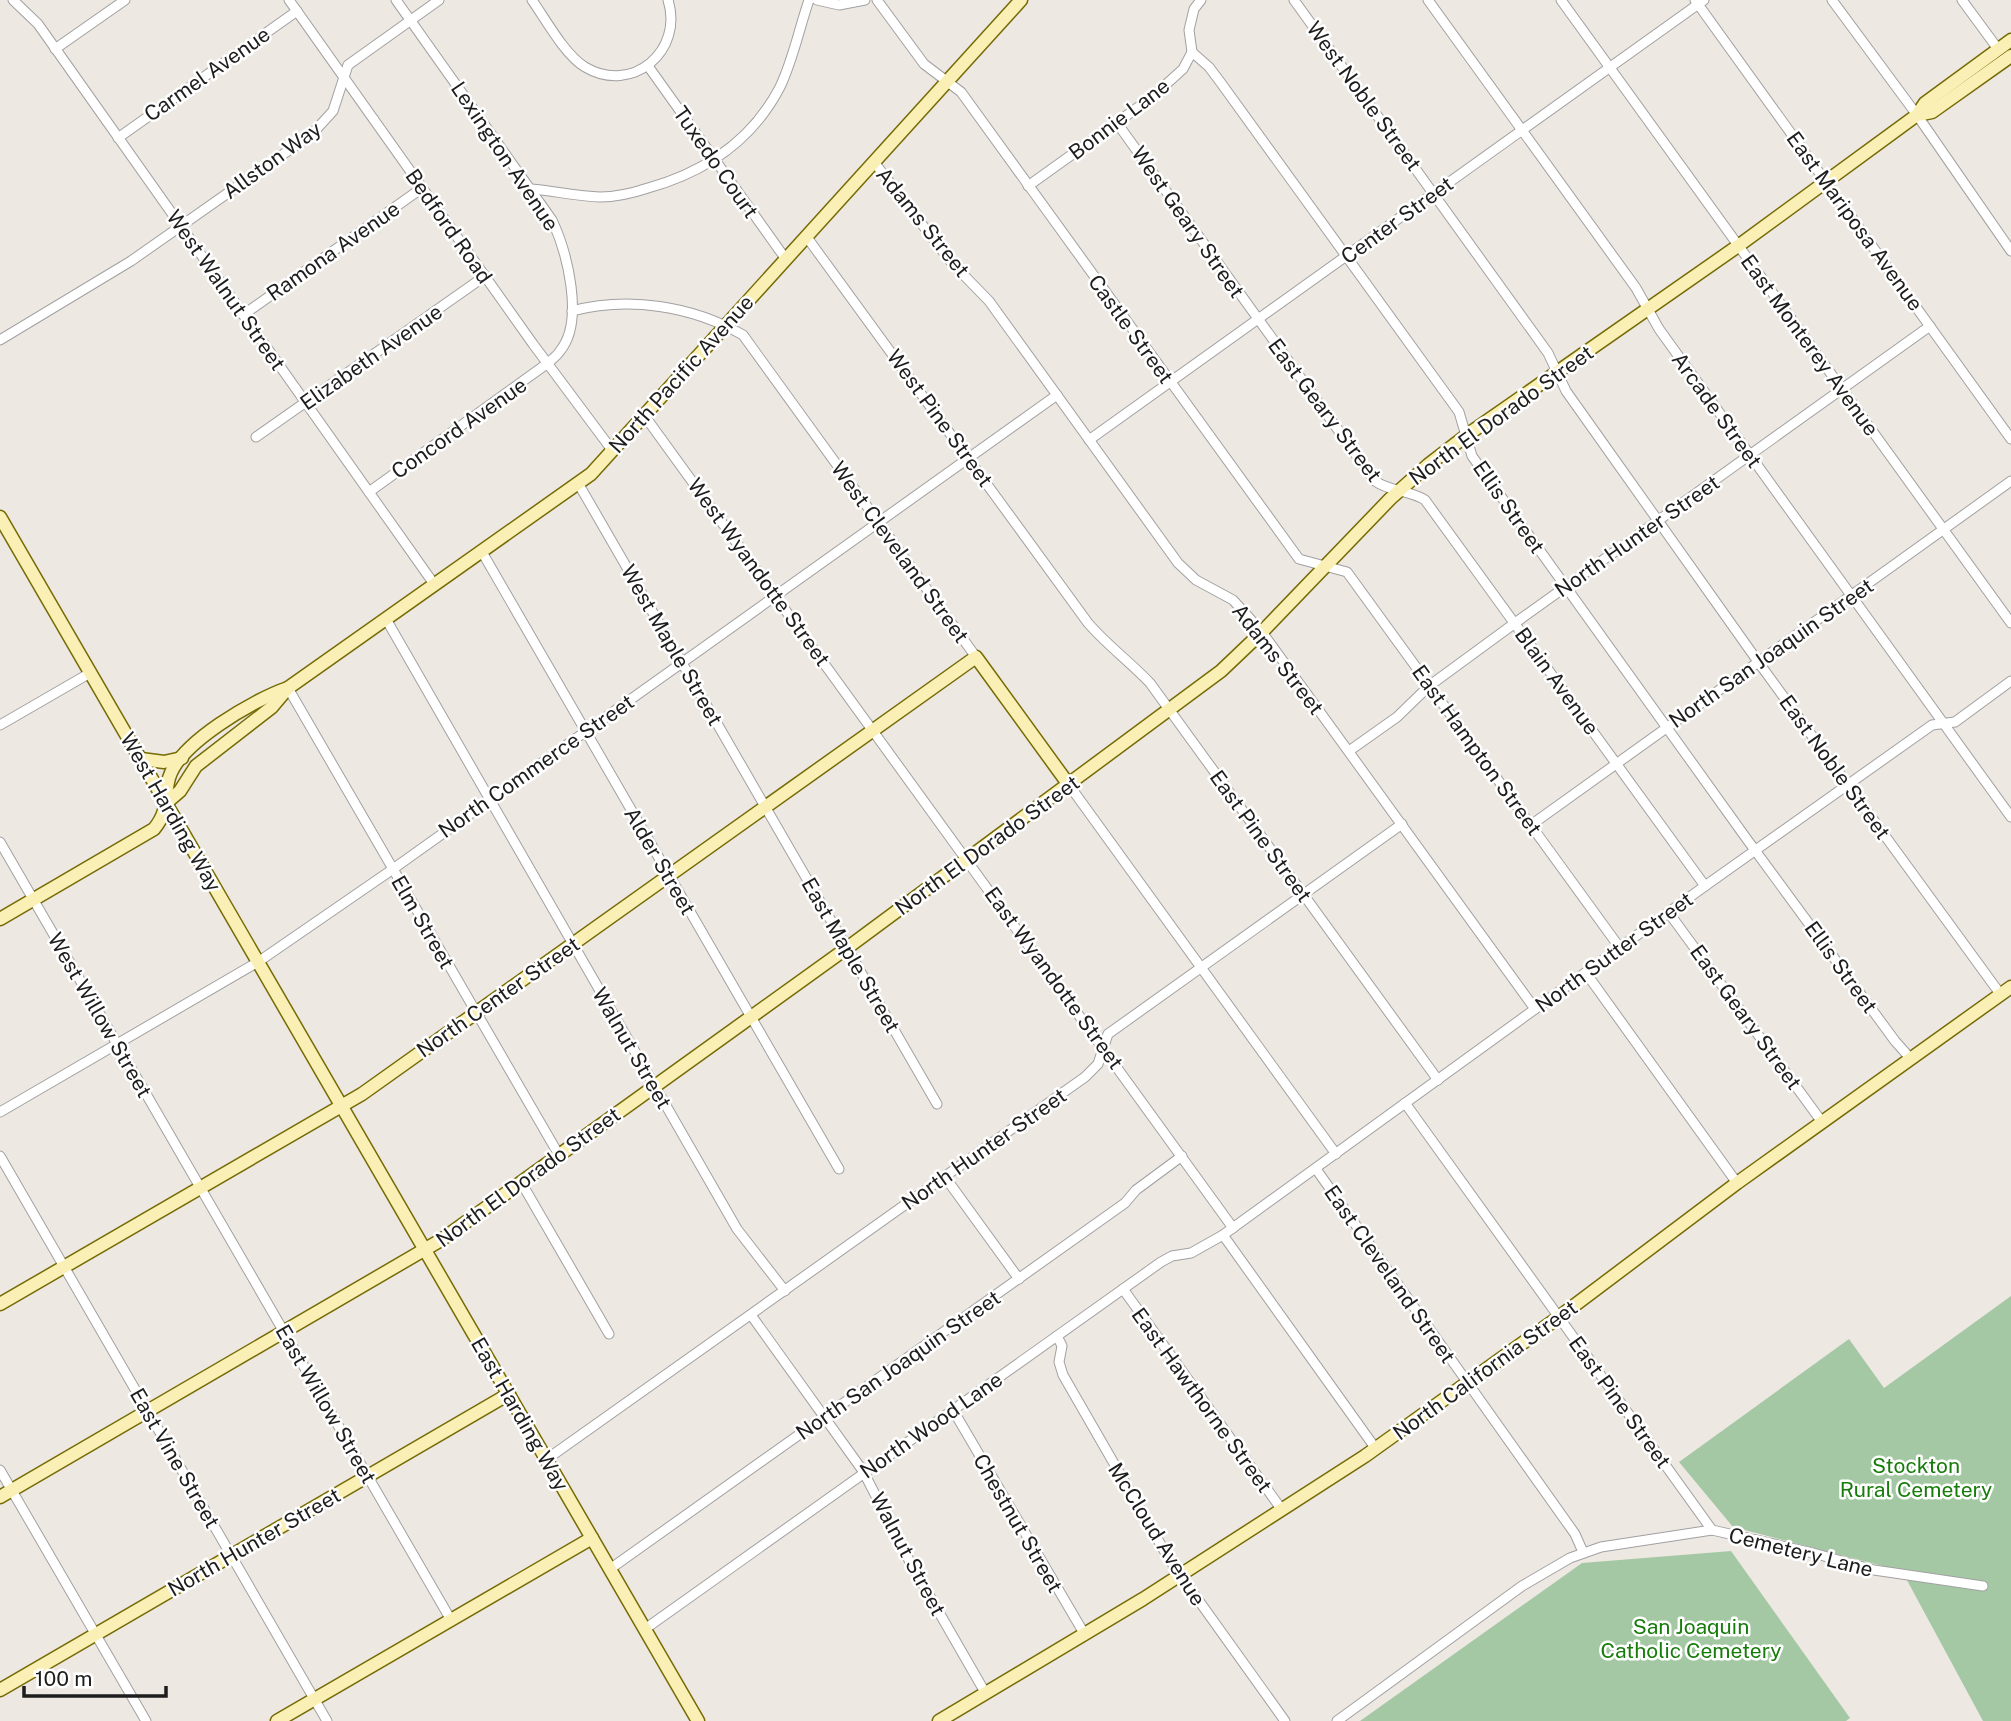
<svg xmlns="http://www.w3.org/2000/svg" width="2011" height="1721" viewBox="0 0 2011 1721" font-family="'Public Sans',sans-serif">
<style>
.cemetery{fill:#a5c8a4}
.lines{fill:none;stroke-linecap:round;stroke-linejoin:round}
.street-casing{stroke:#a1a1a1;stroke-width:11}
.secondary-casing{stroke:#756b04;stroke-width:15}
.street{stroke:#fff;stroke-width:9}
.secondary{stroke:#faf0b5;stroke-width:12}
.labels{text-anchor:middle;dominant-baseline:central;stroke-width:5;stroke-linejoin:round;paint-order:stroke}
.street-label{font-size:21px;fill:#1d1d1d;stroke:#fff}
.park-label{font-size:21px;fill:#167c0a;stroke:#fff}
</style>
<rect width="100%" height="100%" fill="#eee8e3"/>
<g class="cemetery">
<polygon points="2011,1296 2011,1721 1983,1721 1902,1571 1733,1527 1679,1462 1849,1339 1884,1388"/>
<polygon points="1731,1551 1850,1718 1846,1721 1360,1721 1582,1563"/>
</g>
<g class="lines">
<defs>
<g id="street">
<polyline points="13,0 38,24 434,584"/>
<polyline points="289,0 533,344 612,450"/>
<path d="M532 0C546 20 565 55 585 67 632 95 684 51 668 0"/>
<polyline points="817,0 839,5 865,0"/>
<polyline points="877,0 924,64 961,92 1299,559 1347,572 1620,948"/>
<polyline points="1294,0 1548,353 1566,391 1759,663 2001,995"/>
<polyline points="1428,0 1636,288 1659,329 2011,817"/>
<polyline points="1561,0 2011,623"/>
<polyline points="1695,0 2011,439"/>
<polyline points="1832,0 1917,115 2011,251"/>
<polyline points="1962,0 1998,49"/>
<polyline points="55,49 125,0"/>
<polyline points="1192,52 1209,67 1221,83 1459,412 1472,456 1746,838 1895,1041 1911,1059"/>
<polyline points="648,66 785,258"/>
<path d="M1117 123 1375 481C1390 492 1410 490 1425 500L1705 886"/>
<polyline points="118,138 297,11"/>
<polyline points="874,162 951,262 989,301 1178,563 1196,580 1233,600 1262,632 1535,1009"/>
<polyline points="1028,186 1151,98 1183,69 1192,52 1189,30 1194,9 1201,0"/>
<path d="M531 189C554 191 577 196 600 197 616 197 633 193 648 188 705 172 752 141 780 87 793 60 799 29 809 0"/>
<path d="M806 236 1088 623C1107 645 1130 662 1150 683L1438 1080"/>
<path d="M572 311C629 296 692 306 743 335L976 657"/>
<polyline points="243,315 422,188"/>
<polyline points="0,340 131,261 312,134 333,111 348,65 439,0"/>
<polyline points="644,415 1233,1228"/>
<polyline points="256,437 485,276"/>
<polyline points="1089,440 1704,0"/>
<polyline points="578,483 937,1104"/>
<path d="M369 492 548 363C552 359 557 356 560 351 585 321 567 252 552 220L396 0"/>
<polyline points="482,552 839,1169"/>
<polyline points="386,619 737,1229 785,1291"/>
<polyline points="288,688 559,1155"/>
<polyline points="0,725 90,673"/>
<polyline points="1349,751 1397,717 1429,686 1515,623 1930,326"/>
<polyline points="1069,785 1336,1154"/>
<polyline points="1531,825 2011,481"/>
<polyline points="0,842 451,1620"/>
<polyline points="1669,913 1822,1122"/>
<polyline points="1586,973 1737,1183"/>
<polyline points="1405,1103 1712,1530"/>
<polyline points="0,1112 258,962 393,869 1057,395"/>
<polyline points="0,1156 327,1721"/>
<polyline points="1316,1169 1575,1534 1583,1552"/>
<polyline points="945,1177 1019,1279"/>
<polyline points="521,1182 609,1334"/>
<polyline points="1223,1235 1376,1449"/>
<polyline points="1123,1289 1282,1510"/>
<polyline points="751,1315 863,1471 910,1562 986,1694"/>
<polyline points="1057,1336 1062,1346 1059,1362 1063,1375 1169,1559 1285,1721"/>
<polyline points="953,1410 1085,1635"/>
<polyline points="547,1459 1085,1077 1098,1064 1108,1034 1402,824"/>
<polyline points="0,1470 146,1721"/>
<polyline points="610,1569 1125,1203 1136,1190 1182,1156"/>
<path d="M645 1629C817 1506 989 1384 1161 1262L1172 1256 1191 1253 1223 1235 1705 886 1932 725 1955 722 2011 681"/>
<polyline points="1337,1721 1522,1586 1570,1558 1601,1547 1712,1530 1813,1553 1874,1570 1983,1586"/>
</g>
<g id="secondary">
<polyline points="1917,115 1932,112 2011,56"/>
<polyline points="0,517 698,1721"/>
<polyline points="141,759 164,762 182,758"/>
<polyline points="166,803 180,791 196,766 272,707 288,688 591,474 1021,0"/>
<path d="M0 919 154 829C170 809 163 800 169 778 179 743 255 699 288 688"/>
<polyline points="0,1304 362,1094 976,657 1069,785"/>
<polyline points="0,1497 441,1240 847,948 1221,671 1262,632 1390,499 1428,465 1467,435 1738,246 1917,115 1925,103 2011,40"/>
<polyline points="0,1690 509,1394"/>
<polyline points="277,1721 592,1538"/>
<polyline points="939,1721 1143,1599 1365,1456 1559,1317 1737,1183 2011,987"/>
</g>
</defs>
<use href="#street" class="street-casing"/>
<use href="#secondary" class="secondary-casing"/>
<use href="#street" class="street"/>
<use href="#secondary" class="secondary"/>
</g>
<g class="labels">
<g class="street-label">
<text transform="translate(207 74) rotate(-35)">Carmel Avenue</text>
<text transform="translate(1364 96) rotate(54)">West Noble Street</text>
<text transform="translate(1119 119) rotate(-37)">Bonnie Lane</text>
<text transform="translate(505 156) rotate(56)">Lexington Avenue</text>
<text transform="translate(272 160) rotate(-36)">Allston Way</text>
<text transform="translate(716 162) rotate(55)">Tuxedo Court</text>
<text transform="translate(1397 220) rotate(-36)">Center Street</text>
<text transform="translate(1855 221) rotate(54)">East Mariposa Avenue</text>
<text transform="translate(923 222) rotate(51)">Adams Street</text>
<text transform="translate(1188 222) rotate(55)">West Geary Street</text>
<text transform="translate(449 226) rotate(55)">Bedford Road</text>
<text transform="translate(333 251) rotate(-35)">Ramona Avenue</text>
<text transform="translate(226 290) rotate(55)">West Walnut Street</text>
<text transform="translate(1131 329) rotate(54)">Castle Street</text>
<text transform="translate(1810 345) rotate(54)">East Monterey Avenue</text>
<text transform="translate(371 357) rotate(-35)">Elizabeth Avenue</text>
<text transform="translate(681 374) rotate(-48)">North Pacific Avenue</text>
<text transform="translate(1325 410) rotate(53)">East Geary Street</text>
<text transform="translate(1717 410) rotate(54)">Arcade Street</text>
<text transform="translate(1501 415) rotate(-36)">North El Dorado Street</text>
<text transform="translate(940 418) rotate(54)">West Pine Street</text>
<text transform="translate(459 428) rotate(-35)">Concord Avenue</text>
<text transform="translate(1509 507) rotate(55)">Ellis Street</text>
<text transform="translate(1637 536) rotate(-35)">North Hunter Street</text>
<text transform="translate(900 552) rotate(54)">West Cleveland Street</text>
<text transform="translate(759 572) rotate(54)">West Wyandotte Street</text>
<text transform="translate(672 645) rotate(60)">West Maple Street</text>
<text transform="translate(1771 653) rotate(-35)">North San Joaquin Street</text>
<text transform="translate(1278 659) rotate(52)">Adams Street</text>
<text transform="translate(1557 681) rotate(54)">Blain Avenue</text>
<text transform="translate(1477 750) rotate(54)">East Hampton Street</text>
<text transform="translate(536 766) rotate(-35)">North Commerce Street</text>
<text transform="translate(1835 767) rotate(54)">East Noble Street</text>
<text transform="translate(171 812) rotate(60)">West Harding Way</text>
<text transform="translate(1261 836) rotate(54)">East Pine Street</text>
<text transform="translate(987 845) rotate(-36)">North El Dorado Street</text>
<text transform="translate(660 861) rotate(60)">Alder Street</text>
<text transform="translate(423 922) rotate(60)">Elm Street</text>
<text transform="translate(1614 952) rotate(-36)">North Sutter Street</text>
<text transform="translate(851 955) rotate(60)">East Maple Street</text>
<text transform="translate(1841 967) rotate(54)">Ellis Street</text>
<text transform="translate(1054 978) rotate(54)">East Wyandotte Street</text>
<text transform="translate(498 997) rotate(-35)">North Center Street</text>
<text transform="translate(100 1015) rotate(60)">West Willow Street</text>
<text transform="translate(1746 1017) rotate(54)">East Geary Street</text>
<text transform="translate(632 1048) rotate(60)">Walnut Street</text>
<text transform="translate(984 1149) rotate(-35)">North Hunter Street</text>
<text transform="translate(528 1177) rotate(-36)">North El Dorado Street</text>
<text transform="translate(1390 1274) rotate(55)">East Cleveland Street</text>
<text transform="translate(898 1365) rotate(-35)">North San Joaquin Street</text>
<text transform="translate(1485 1370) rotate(-36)">North California Street</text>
<text transform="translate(1202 1400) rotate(54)">East Hawthorne Street</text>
<text transform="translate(1620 1402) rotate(54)">East Pine Street</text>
<text transform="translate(326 1404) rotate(60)">East Willow Street</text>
<text transform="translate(520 1414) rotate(60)">East Harding Way</text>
<text transform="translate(931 1425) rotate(-35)">North Wood Lane</text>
<text transform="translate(175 1458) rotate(60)">East Vine Street</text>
<text transform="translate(1018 1523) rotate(60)">Chestnut Street</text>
<text transform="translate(1157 1534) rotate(58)">McCloud Avenue</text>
<text transform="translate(254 1542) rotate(-30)">North Hunter Street</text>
<text transform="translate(1801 1552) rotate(14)">Cemetery Lane</text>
<text transform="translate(908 1554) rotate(62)">Walnut Street</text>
</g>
<g class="park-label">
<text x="1916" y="1465">Stockton<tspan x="1916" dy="24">Rural Cemetery</tspan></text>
<text x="1691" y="1626">San Joaquin<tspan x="1691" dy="24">Catholic Cemetery</tspan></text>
</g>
</g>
<path d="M24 1686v10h142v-10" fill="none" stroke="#1d1d1d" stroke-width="3.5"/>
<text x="35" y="1686" font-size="21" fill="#1d1d1d" stroke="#ffffff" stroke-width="5" paint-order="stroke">100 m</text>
</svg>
